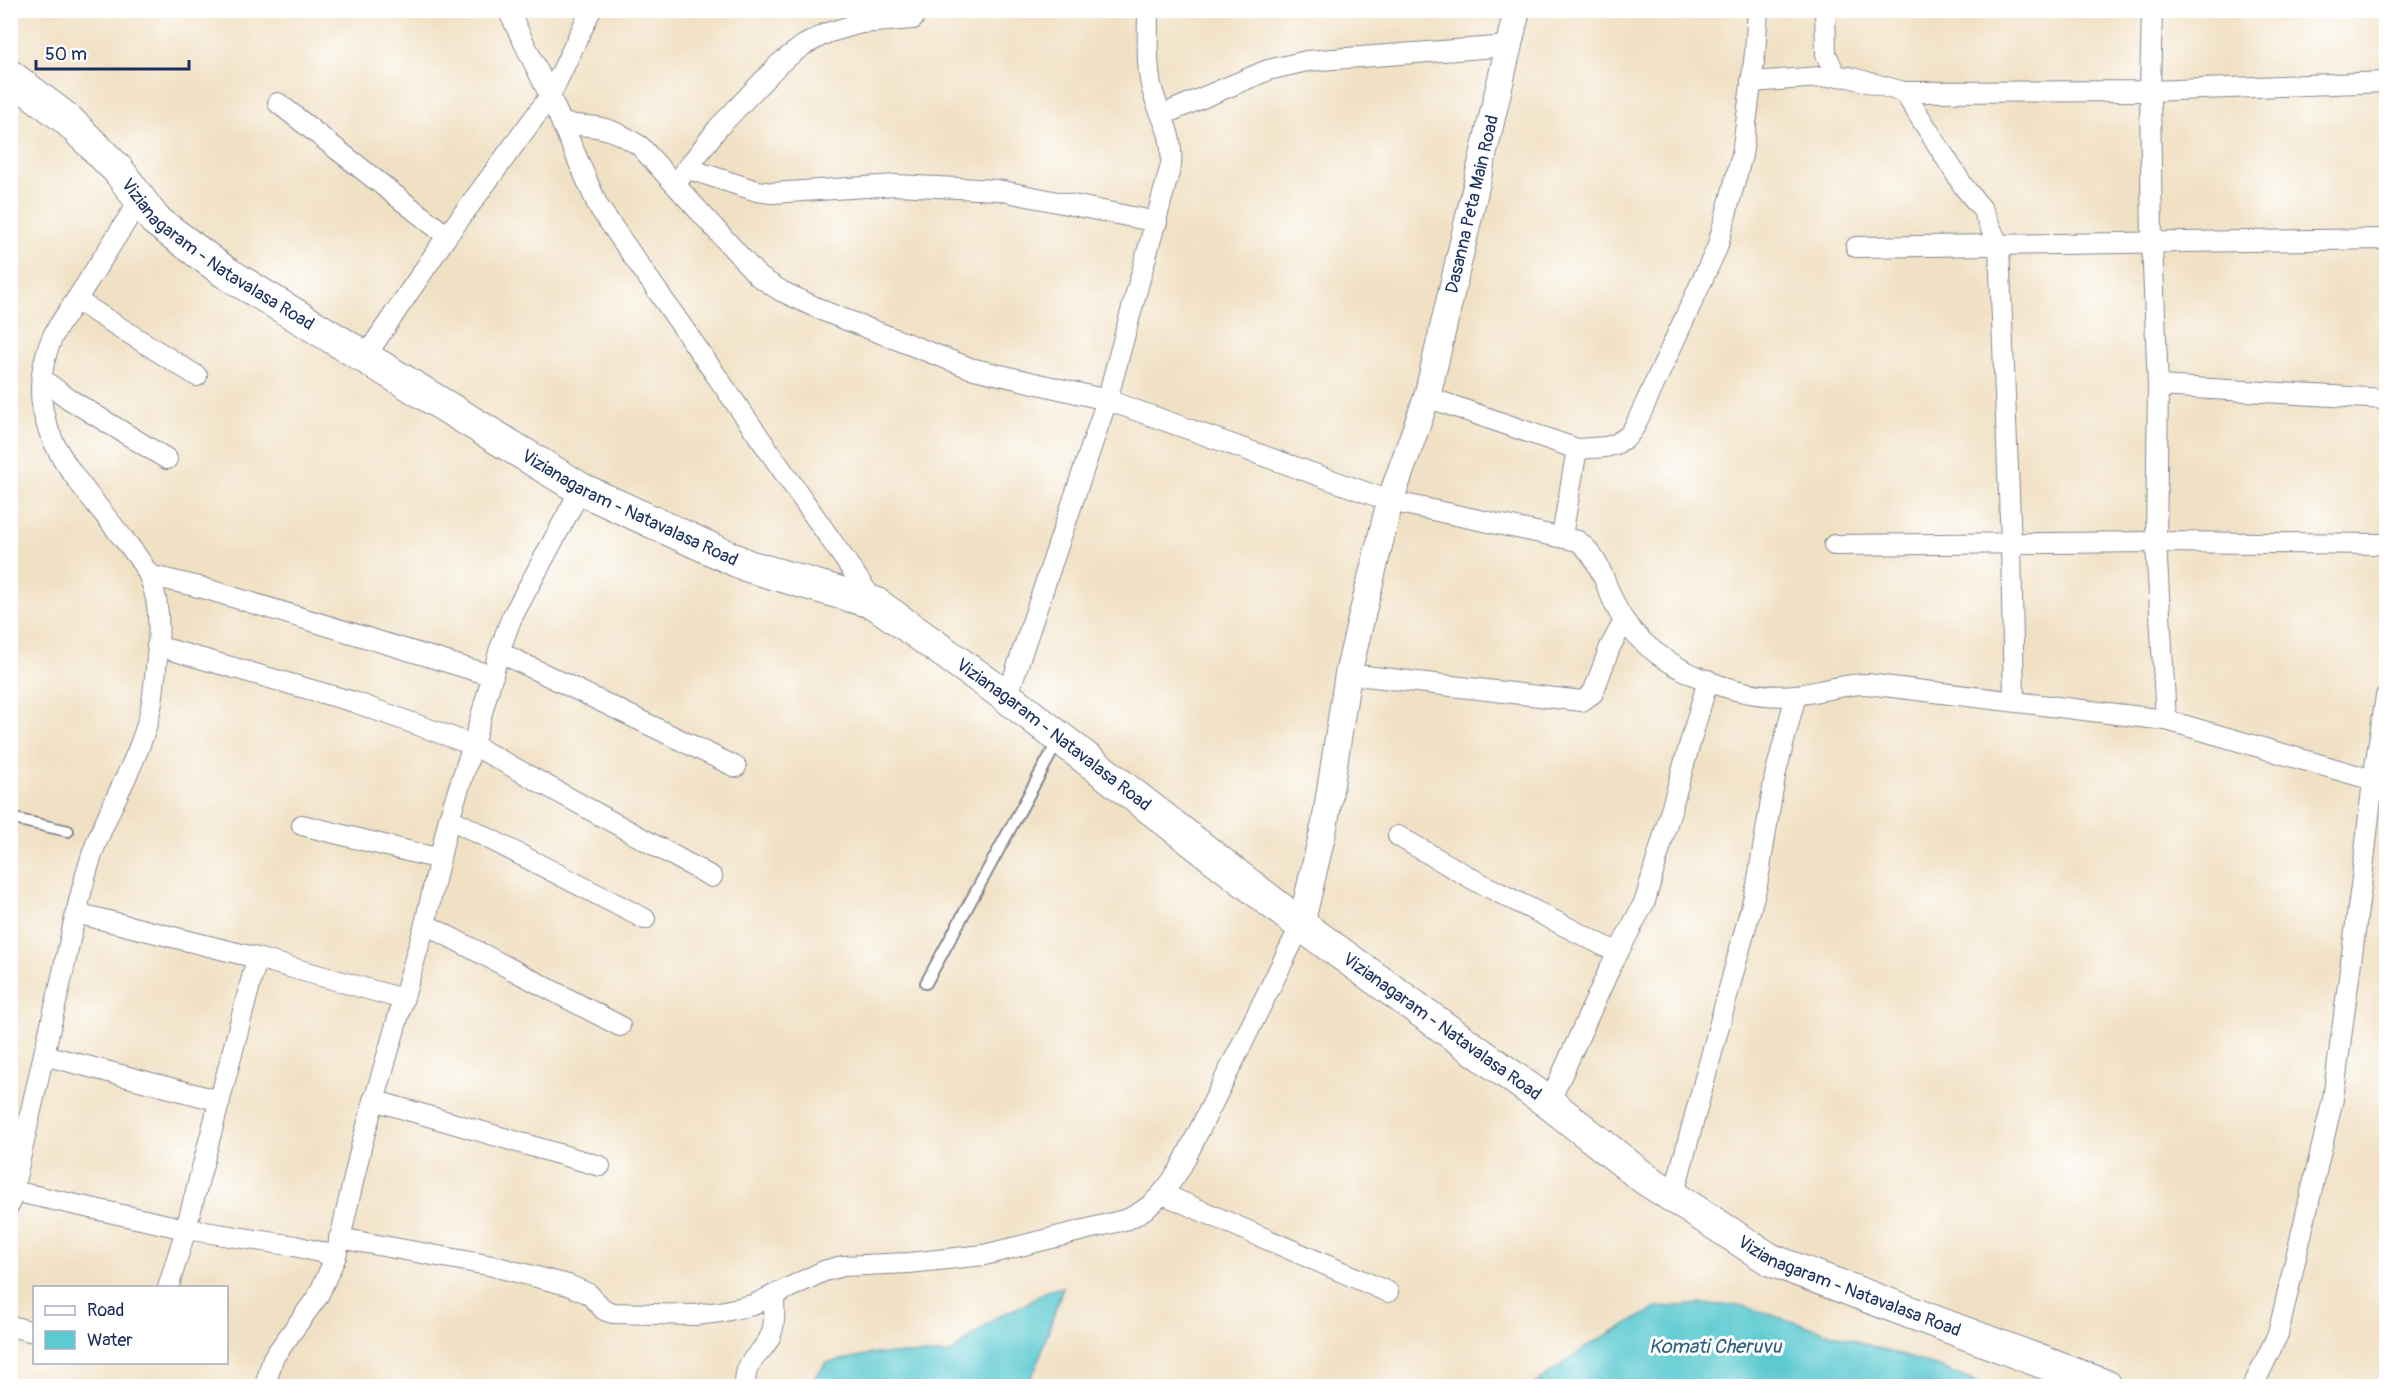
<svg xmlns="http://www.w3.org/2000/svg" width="2397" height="1397" viewBox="0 0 2397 1397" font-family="Pangolin,sans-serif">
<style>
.water{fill:#5dcad1;stroke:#3c7c98;stroke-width:1.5}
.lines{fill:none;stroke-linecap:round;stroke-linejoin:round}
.service-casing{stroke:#868891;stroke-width:14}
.minor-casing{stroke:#868891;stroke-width:22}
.tertiary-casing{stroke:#868891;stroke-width:28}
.primary-casing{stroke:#868891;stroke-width:34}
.service{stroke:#fff;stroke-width:10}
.minor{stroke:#fff;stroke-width:20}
.tertiary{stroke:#fff;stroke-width:26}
.primary{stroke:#fff;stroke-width:32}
.labels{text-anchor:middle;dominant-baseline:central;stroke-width:6;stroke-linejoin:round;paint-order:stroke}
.street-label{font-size:18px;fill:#1b2f5e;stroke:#fff}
.water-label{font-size:20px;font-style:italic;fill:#2f5e80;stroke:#fff}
</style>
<rect width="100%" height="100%" fill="#fff"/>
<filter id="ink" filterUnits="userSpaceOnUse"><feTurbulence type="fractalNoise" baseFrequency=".0167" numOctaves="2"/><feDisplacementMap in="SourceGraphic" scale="12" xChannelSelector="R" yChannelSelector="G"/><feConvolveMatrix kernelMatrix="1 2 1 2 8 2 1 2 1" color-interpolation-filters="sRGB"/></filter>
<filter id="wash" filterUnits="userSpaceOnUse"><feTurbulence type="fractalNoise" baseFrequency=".008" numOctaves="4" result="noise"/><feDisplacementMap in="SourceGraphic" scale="24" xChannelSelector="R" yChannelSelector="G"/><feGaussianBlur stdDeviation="1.35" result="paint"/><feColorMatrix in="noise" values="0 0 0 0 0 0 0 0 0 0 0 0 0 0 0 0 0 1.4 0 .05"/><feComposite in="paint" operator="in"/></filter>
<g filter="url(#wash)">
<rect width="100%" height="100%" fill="#f1e1c4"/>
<g class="water">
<polygon points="1063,1287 1036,1368 1025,1386 813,1386 814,1379 826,1363 871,1354 950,1354 998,1316 1024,1305 1046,1291"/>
<polygon points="1702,1304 1743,1306 1942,1368 1985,1386 1532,1386 1592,1343 1657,1308"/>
</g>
</g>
<g filter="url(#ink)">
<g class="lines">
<defs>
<g id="service">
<polyline points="10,818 68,831"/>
<polyline points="926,983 1058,741"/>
</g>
<g id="minor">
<polyline points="508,10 550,96 598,206 875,603"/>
<polyline points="1825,10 1826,54 1836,76 1849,77 1904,92 2150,91 2386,82"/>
<polyline points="2152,10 2150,91 2152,243 2158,386 2156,542 2166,720"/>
<polyline points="1751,82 1836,76"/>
<polyline points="1904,92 1964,187 1982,209 1999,246 2011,543 2014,701"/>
<polyline points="278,103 447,236"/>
<polyline points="1162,115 1268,70 1307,61 1509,46"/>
<path d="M562 124C597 126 610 126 640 146L758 276 781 291 826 312 970 368 1107 400 1390 501 1578 541C1605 561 1606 598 1626 623 1661 670 1738 701 1796 695 1820 692 1843 684 1867 684L2166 720 2373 780"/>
<polyline points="689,169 757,191 772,193 896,185 998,190 1157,222"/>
<polyline points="680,178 718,128 780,63 804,45 827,33 861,23 913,19"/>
<polyline points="1856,247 2386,239"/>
<polyline points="76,300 197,376"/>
<polyline points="365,357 447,236 550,96 591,10"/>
<polyline points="42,379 69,399 167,459"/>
<polyline points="2158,386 2386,399"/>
<polyline points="1427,397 1577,449 1606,447 1616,444 1628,436 1635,426 1717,248 1742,155 1755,53 1758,10"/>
<polyline points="1562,536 1577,449"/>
<polyline points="1834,545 2156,542 2386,544"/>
<polyline points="149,575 203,588 493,676"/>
<polyline points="157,646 354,702 473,745 712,877"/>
<polyline points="499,652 736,767"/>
<polyline points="1348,674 1582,701 1593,693 1610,647 1624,621"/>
<path d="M1007 697 1107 400 1171 165C1174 129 1158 116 1151 85 1146 61 1148 35 1148 10"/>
<polyline points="449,818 645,919"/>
<polyline points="302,825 440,859"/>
<polyline points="1398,836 1476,881 1618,953"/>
<polyline points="76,913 257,958 403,999"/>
<polyline points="425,924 620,1026"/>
<polyline points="44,1055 220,1101"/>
<polyline points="373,1100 600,1166"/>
<polyline points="1549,1103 1610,968 1645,901 1708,680"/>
<polyline points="13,1191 186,1229 295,1246 336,1256"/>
<polyline points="1163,1194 1388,1292"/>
<polyline points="1673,1197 1757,885 1775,776 1796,695"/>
<path d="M10 1204C26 1132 42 1061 59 990 69 946 77 901 91 858 108 803 146 753 153 695 157 658 165 612 149 576 142 560 129 546 118 532 71 471 17 421 52 338 58 324 70 310 78 297 99 264 119 232 140 200"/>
<path d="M339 1238 493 1266 568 1285 589 1294 604 1310 613 1313 695 1315 720 1312 753 1305 824 1271 843 1266 909 1263 984 1255 1128 1219C1153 1207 1164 1193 1180 1169L1301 925"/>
<polyline points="168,1288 186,1229 257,958"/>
<polyline points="10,1326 34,1332"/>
<polyline points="265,1386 273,1358 318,1296 336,1256 362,1143 425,924 449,818 473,745 499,652 511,619 581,489"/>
<path d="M745 1386C745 1357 759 1359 770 1337 776 1324 774 1309 774 1295"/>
<polyline points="2253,1386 2278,1334 2333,1099 2362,878 2373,780 2386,696"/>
</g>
<g id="tertiary">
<path id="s1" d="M1301 925 1325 823 1348 674 1363 611 1390 501 1427 397 1517 10"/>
</g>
<g id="primary">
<path id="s2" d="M10 76 68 120 118 170 155 220 225 272 581 489 748 566 875 603 1007 697 1301 925 1549 1103 1644 1178 1771 1260 2106 1386"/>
</g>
</defs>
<use href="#service" class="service-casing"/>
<use href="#minor" class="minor-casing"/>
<use href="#tertiary" class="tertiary-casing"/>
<use href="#primary" class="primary-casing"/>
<use href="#service" class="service"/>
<use href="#minor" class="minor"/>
<use href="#tertiary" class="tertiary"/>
<use href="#primary" class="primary"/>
</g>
</g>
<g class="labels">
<g class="street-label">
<text stroke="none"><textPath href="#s1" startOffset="742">Dasanna Peta Main Road</textPath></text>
<text stroke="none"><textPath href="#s2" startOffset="276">Vizianagaram - Natavalasa Road</textPath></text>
<text stroke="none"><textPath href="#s2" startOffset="762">Vizianagaram - Natavalasa Road</textPath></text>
<text stroke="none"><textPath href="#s2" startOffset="1248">Vizianagaram - Natavalasa Road</textPath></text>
<text stroke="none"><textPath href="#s2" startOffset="1734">Vizianagaram - Natavalasa Road</textPath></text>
<text stroke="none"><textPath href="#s2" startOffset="2220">Vizianagaram - Natavalasa Road</textPath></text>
</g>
<g class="water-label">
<text x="1715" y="1346">Komati Cheruvu</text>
</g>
</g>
<rect width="2397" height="1397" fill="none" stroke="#fff" stroke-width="36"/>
<rect x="33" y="1286" width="195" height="78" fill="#ffffff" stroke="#a4acbf" stroke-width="1.5"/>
<rect x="45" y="1306" width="30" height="9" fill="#ffffff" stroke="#a4acbf" stroke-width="1.5"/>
<text x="87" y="1316" font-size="18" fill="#1b2f5e">Road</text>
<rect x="45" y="1331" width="30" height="18" fill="#5dcad1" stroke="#a4acbf" stroke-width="1.5"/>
<text x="87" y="1346" font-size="18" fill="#1b2f5e">Water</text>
<path d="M36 60v9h153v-9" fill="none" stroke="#1b2f5e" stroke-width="3"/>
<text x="45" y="60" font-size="18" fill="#1b2f5e" stroke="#ffffff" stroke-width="4.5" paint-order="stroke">50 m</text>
</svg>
